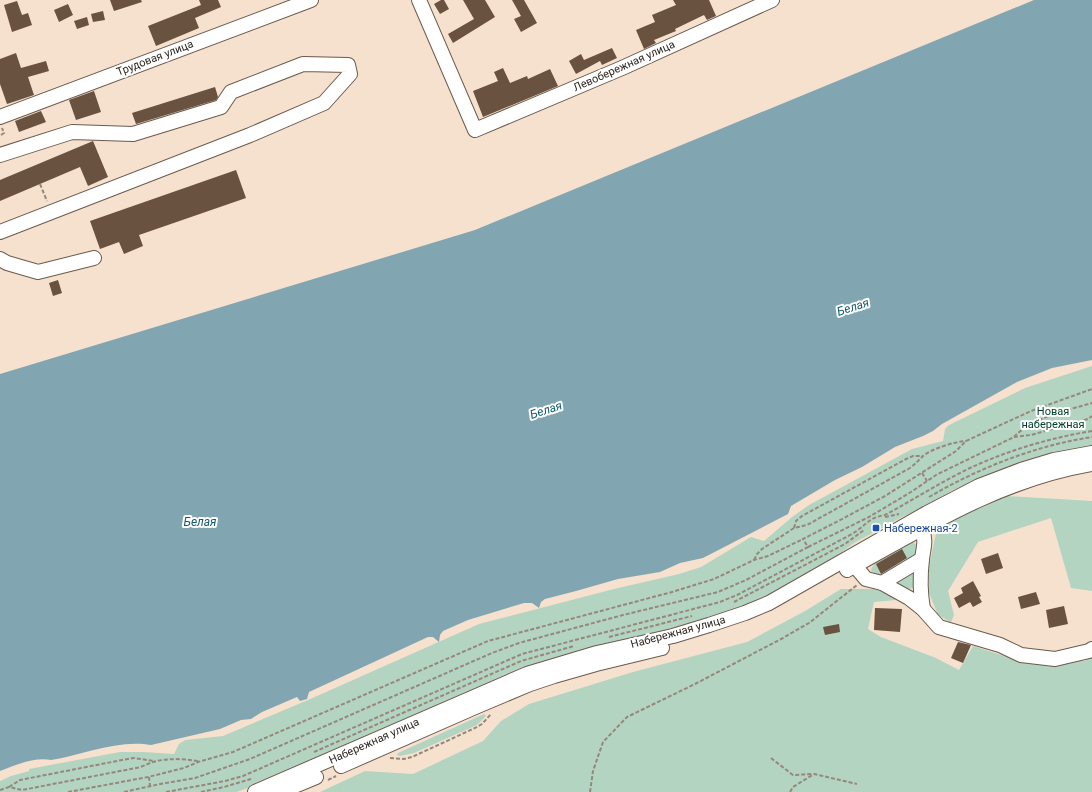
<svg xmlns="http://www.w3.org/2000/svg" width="1092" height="792" viewBox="0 0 1092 792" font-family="Roboto,sans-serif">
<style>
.green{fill:#b4d4c2}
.water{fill:#82a6b1}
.building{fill:#69523f}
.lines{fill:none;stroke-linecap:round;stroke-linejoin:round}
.minor-casing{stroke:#6b5a4b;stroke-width:16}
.path{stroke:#96877b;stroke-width:2;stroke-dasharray:4 2;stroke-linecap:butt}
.minor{stroke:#fff;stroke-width:14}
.transit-dot{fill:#1a4fb4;stroke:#fff;stroke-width:1.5}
.labels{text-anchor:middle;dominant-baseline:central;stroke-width:4;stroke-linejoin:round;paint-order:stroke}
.street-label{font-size:11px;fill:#2e2620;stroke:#fff}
.park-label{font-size:11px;fill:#014029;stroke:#fff}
.transit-label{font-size:11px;fill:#164399;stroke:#fff;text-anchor:start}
.water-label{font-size:12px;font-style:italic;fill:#125a6c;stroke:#fff}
</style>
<rect width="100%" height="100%" fill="#f6e1cf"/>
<g class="green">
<polygon points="1092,366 1092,447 977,480 951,491 923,508 902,517 854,543 834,558 805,575 742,608 237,792 0,792 0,781 11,776 29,771 29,769 120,752 143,752 174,754 179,744 185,740 223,736 308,700 479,624 614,589 679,574 701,567 751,537 764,541 792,517 809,505 912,449 943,441 945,429 949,425 1025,388"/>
<polygon points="1006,496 1092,501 1092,591 1071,588 1051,518 978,542 948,591 954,615 951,622 938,615 929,593 928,571 936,533 964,513"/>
<path d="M913 542 919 547 916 556 882 575H877L871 571C871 561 899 549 908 543Z"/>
<path d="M913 570 917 572 916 587C909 591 903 587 897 584L896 579Z"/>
<polygon points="841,589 873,589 896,595 896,600 874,602 868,629 881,637 936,658 959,670 973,646 1020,661 1085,661 1092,655 1092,792 320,792 365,771 413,774 483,741 501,721 529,704 633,672 747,642 805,611"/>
<polygon points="484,714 486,716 477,725 414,753 400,756 397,755 398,753"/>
</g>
<path class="water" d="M1034 0H1092V360L1052 368 1017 382 942 424 933 431 923 436 895 447 862 467 835 480 791 506 788 514 703 558 680 563 660 572 618 579 576 591 545 599 541 602 539 608 532 603H524L468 620 443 631 440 635 439 642 433 637H428L309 692 307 699 300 701 297 697 262 712 251 719 241 720 220 729 151 745C119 739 82 755 51 760 35 757 15 765 0 771V374L475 230Z"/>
<g class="building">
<polygon points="110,0 141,0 142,2 114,11"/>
<polygon points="199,0 218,0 221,7 195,18 199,28 156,46 148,26 201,5"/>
<polygon points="441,0 444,0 449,9 440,14 434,4"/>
<polygon points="463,0 485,0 495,17 453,43 448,34 474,19"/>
<polygon points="512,0 524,0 537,23 521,32 514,19 521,16"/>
<polygon points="673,0 709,0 716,16 707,20 704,15 675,29 676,31 654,40 656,43 644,49 636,30 655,22 652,15 676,5"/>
<polygon points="17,1 22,15 28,13 32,25 12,32 4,5"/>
<polygon points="68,4 73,15 59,22 54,10"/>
<polygon points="103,11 105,20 93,22 91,14"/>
<polygon points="87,17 89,25 77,29 74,21"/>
<polygon points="612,48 617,58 602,65 600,61 576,74 569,61 581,54 584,60"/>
<polygon points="16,53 21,68 46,61 49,71 28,77 34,95 7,104 0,84 0,59"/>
<polygon points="503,68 510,83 527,76 528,79 550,69 558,86 483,117 473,91 498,81 494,72"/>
<polygon points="215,87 218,97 216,100 136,124 132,113"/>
<polygon points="94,91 101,112 76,120 69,100"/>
<polygon points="41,111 46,122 19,132 15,121"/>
<polygon points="93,141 108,177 88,186 80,167 0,201 0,180"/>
<polygon points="236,170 246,198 139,235 143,246 124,254 119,242 100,249 90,221"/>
<polygon points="58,280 62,293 53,296 49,283"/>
<polygon points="902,549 907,558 881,574 876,564"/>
<polygon points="998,553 1003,568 986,574 981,559"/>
<polygon points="973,581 981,596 979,597 982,602 973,607 970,602 959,608 954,598 963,593 961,588"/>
<polygon points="1036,592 1040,604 1021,609 1018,597"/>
<polygon points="1064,606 1068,624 1049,628 1046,610"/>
<polygon points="875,608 902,609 900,632 874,630"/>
<polygon points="839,624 840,632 825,635 823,627"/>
<polygon points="958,642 971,645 963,663 951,658"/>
</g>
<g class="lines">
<defs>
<g id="minor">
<polyline points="419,0 475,130 622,68 772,0"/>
<polyline points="0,117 311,0"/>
<polyline points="0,155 72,132 133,134 221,107 231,92 303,64 348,65 350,74 324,103 250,135 0,232"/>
<polyline points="0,259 7,263 38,272 94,258"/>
<path d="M922 528C926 542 924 545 922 559 920 576 920 592 923 609"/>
<polyline points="855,566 866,579 882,583 909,598 923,609 939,627 1000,645 1021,655 1055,659 1089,651 1092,649"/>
<path d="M847 570C927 526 999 480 1092 464"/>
<polyline points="882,583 922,559"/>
<polyline points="341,766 473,708 530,684 554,676 596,664 662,648"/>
<polyline points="255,792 527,674 597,653 673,636 709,625 745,613 769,603 927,513 979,486 1021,470 1054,460 1092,453"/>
<polyline points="280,792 316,777"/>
</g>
</defs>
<use href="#minor" class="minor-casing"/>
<g class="path">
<polyline points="1,135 4,133 2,128"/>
<polyline points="40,184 47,201"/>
<polyline points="1014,437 1031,435 1088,419 1092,416"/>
<polyline points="922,473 927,481"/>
<path d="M929 497C979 468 1034 446 1092 437"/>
<polyline points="885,517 899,514"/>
<polyline points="794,528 796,521 802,516 906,459 913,456 922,456"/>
<path d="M808 547 869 517 911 492 936 475 1014 437C1031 418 1068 410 1092 403"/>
<path d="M754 560 757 554 762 549 794 528 807 525 910 468C915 464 918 461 922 457 928 450 956 441 966 441"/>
<polyline points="734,602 845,544 864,530"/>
<polyline points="609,637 692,616"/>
<polyline points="314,752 521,661 574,646"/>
<polyline points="390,758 404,759 412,757 475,728 482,724 491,714"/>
<polyline points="771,758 793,775 813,774"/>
<polyline points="149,777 150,786"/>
<polyline points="328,780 336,776"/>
<polyline points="9,787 20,780 122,760 134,758 154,761"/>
<path d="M0 790 9 787 22 790 136 768C143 767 150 762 157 761 171 758 185 759 198 761"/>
<polyline points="68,792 148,777 184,768 198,762 233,752 488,641 672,592 714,579 754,560 768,556 803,539"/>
<polyline points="124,792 160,784 195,778 250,759 492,653 519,643 623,615 718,592 746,580 808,547 803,539 844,518 885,496 956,451 966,441 1031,411 1092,389"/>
<path d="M166 792 225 781 243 776 522 654 720 602 737 595 852 534C866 526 867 518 885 515 913 500 941 482 970 468 1009 450 1050 438 1092 431"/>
<polyline points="201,792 224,787 251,779"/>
<polyline points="590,792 593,771 603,742 627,717 695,684 783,638 809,623 857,585"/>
<polyline points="790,792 793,787 814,774 857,784"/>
</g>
<use href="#minor" class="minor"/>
</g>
<rect class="transit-dot" x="872" y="524" width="8" height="8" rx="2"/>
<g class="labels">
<g class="street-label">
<text transform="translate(155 58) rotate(-21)">Трудовая улица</text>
<text transform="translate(624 66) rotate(-24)">Левобережная улица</text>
<text transform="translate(678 632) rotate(-15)">Набережная улица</text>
<text transform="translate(374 741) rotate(-24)">Набережная улица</text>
</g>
<g class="park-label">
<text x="1053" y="411">Новая<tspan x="1053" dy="13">набережная</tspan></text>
</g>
<g class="transit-label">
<text x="884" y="528">Набережная-2</text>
</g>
<g class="water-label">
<text transform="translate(853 307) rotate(-18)">Белая</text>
<text transform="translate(546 410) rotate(-18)">Белая</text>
<text x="200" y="522">Белая</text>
</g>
</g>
</svg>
